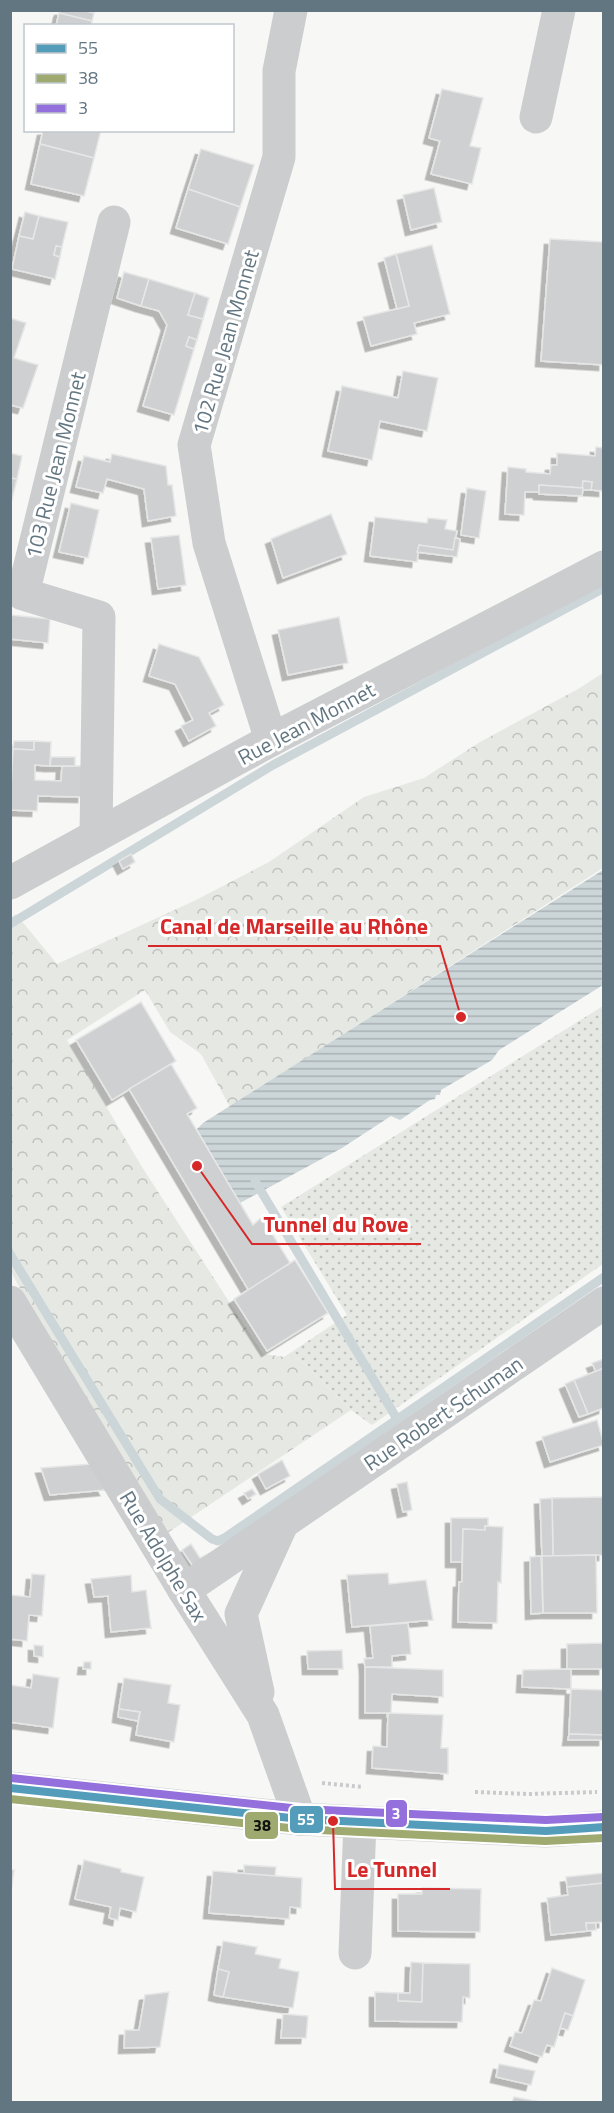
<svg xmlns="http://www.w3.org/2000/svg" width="614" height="2113" viewBox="0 0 614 2113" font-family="'Titillium Web',sans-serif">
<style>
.grass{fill:url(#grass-dots)}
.forest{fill:url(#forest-crowns)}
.water{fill:url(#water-rules)}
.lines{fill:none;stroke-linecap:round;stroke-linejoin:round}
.stream{stroke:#ccd5d8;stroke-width:9}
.building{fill:#ced0d1;stroke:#e6e6e6;stroke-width:1.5;filter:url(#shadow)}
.path{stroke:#c9cacb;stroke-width:4;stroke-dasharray:3 3;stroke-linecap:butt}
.minor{stroke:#cccdce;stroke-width:33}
.bus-1-casing{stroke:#fff;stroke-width:12}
.bus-2-casing{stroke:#fff;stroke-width:12}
.bus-3-casing{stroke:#fff;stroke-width:12}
.bus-1{stroke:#539cba;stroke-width:8}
.bus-2{stroke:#9faa71;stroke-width:8}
.bus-3{stroke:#9370db;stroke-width:8}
.labels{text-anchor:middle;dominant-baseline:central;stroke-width:6;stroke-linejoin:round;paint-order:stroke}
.street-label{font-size:21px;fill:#627682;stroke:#fff}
.leader{fill:none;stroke:#d62828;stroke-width:2}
.callout-dot{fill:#d62828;stroke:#fff;stroke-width:2}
.callout-label{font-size:22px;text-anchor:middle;font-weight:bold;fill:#d62828;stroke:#fff;stroke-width:6;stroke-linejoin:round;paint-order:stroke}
.line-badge{stroke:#fff;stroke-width:2}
.badge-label{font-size:16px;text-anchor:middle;font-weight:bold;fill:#fff}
.pale-badge-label{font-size:16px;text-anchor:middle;font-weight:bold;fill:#111}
</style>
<defs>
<pattern id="grass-dots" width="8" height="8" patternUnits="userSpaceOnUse" patternTransform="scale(1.5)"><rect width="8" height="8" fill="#e6e9e3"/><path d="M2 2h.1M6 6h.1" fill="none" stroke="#bec1bd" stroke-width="1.8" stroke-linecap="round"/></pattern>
<pattern id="forest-crowns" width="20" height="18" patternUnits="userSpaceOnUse" patternTransform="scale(1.5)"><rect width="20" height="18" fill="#e6e9e3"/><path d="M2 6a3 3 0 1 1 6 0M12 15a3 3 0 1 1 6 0" fill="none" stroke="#bec1bd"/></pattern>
<pattern id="water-rules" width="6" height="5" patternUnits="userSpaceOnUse" patternTransform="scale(1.5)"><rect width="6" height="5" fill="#ccd5d8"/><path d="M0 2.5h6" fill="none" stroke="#a9b1b5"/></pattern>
<filter id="shadow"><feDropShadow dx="-5.5" dy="5.5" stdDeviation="0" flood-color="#0004"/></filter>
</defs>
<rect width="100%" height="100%" fill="#f7f7f6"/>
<polygon class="grass" points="603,1006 603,1264 372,1425 351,1410 300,1359 284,1357 347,1315 281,1207"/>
<polygon class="forest" points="603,673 603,868 230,1107 201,1054 170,1032 145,990 67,1040 142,1167 263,1354 300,1359 351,1410 157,1540 11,1272 10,918 16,914 57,964 196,900 269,862 364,797 424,778 480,742 578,689"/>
<polygon class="water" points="603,870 603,985 499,1050 492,1060 441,1090 440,1095 436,1095 435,1099 430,1100 400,1120 391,1116 342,1148 240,1203 197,1129 203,1123"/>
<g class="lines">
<g class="stream">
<polyline points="10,924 273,765 604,588"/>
<polyline points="255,1181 397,1419"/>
<polyline points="10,1254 160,1499 212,1539 218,1541 226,1537 604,1277"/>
</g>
</g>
<g class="building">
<polygon points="60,10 81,10 94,13 92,21 59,13"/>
<polygon points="59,13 92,21 91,26 56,26"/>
<polygon points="442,89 483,98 470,146 481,148 472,184 431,174 440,141 429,138"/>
<polygon points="43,130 101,130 94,158 40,144"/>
<polygon points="40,144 94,158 84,196 31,184"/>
<polygon points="201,149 254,165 240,207 188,189"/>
<polygon points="434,188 442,222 411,230 403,195"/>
<polygon points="188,189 240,207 228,244 176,228"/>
<polygon points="25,212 39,216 33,239 19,236"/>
<polygon points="39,216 68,222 62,247 56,246 54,255 60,257 55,279 12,269 19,236 33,239"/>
<polygon points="550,239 604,242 604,365 541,361"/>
<polygon points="432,245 450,314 414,323 417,334 371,346 363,317 409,306 396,254"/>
<polygon points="56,246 62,247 60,257 54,255"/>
<polygon points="396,254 409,306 397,309 384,258"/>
<polygon points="124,272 149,279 141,306 117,298"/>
<polygon points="149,279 195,293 188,315 203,319 197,340 189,337 186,346 194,349 174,415 143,406 167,325 159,311 141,306"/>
<polygon points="195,293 209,298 203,319 188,315"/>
<polygon points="10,318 26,323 14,358 38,365 23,408 10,405"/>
<polygon points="189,337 197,340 194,349 186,346"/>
<polygon points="403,371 438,378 427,431 380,421 372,460 328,451 342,386 398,398"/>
<polygon points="596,447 604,448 604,491 591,490 592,482 583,481 583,488 539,485 539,492 525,492 524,515 505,514 508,467 526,469 526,472 550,474 551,465 557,465 557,453 595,456"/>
<polygon points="10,453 22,456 17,479 10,478"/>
<polygon points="112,454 166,466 168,485 172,485 176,516 148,521 144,489 107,479 103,493 76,487 84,456 110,462"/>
<polygon points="10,478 17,479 10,507"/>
<polygon points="583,481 592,482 591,490 582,490"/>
<polygon points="539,485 583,488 582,496 539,494"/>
<polygon points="467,488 486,491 479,538 461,535"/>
<polygon points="71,503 99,510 88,558 59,552"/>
<polygon points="331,514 347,554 283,578 271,539"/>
<polygon points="375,517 427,523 428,518 447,520 445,529 457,531 453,550 419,545 417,562 370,556"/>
<polygon points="179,535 186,585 158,589 151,538"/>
<polygon points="455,538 460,539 457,557 417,552 419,545 453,550"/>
<polygon points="10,615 50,619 48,643 10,639"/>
<polygon points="339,617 348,663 288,675 278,630"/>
<polygon points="159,644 199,657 224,705 209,713 216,726 189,741 181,726 193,720 175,684 149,676"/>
<polygon points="14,741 34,741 34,750 13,749"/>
<polygon points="34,741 51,742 50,766 35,765 35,780 61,781 62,766 84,766 83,797 38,796 37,811 10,810 13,749 34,750"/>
<polygon points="51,757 75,757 75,766 50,766"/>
<polygon points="131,854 135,862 123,869 119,861"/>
<polygon points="141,1002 176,1061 112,1100 76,1040"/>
<polygon points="171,1064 197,1108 187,1114 240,1203 253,1225 262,1217 290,1263 249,1291 129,1089"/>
<polygon points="295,1260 328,1313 267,1351 234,1299"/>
<polygon points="604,1359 604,1368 596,1372 592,1363"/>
<polygon points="604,1368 604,1408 588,1414 574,1380"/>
<polygon points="574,1380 588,1414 579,1417 565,1384"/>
<polygon points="597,1420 604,1445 550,1462 542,1437"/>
<polygon points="282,1460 290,1476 266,1489 258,1474"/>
<polygon points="91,1464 105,1490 50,1495 41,1468"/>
<polygon points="407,1482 412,1510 403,1512 397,1484"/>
<polygon points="252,1489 256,1494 248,1499 244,1493"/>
<polygon points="604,1497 604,1555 553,1556 552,1498"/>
<polygon points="552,1498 553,1556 542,1556 540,1499"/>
<polygon points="451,1518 488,1518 488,1526 485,1526 485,1530 463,1529 462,1562 451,1562"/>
<polygon points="485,1526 503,1527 501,1583 498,1582 497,1623 458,1622 459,1582 462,1582 463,1529 485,1530"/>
<polygon points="191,1544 200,1558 208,1554 197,1572 182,1550"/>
<polygon points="596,1555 597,1613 543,1613 542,1556"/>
<polygon points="541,1556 543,1613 531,1614 530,1557"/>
<polygon points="388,1573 389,1584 426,1580 433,1620 352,1627 347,1575"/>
<polygon points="32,1574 45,1575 42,1616 29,1615 27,1641 10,1639 10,1595 30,1597"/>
<polygon points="131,1575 132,1592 146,1590 151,1628 111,1632 108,1596 94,1597 91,1579"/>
<polygon points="408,1623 411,1654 392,1656 392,1667 365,1667 364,1659 373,1658 370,1626"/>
<polygon points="604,1643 604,1669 567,1669 567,1644"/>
<polygon points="34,1645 43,1646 43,1657 34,1656"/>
<polygon points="342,1650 343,1669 308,1669 307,1651"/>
<polygon points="84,1662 91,1662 91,1669 83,1669"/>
<polygon points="365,1667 443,1670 443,1697 392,1694 391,1713 365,1713"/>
<polygon points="571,1669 571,1689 522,1687 523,1670"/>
<polygon points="33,1674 59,1678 53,1728 10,1722 10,1685 31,1688"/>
<polygon points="124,1678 171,1685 168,1703 180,1705 174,1742 136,1735 140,1712 119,1709"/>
<polygon points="571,1689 604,1690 604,1735 569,1734"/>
<polygon points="119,1709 140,1712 138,1721 118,1717"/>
<polygon points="388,1713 443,1715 441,1748 448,1748 448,1774 372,1768 373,1746 387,1747"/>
<polygon points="569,1734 604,1735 604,1740 568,1740"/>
<polygon points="84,1860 121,1869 121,1872 144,1877 136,1912 120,1908 118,1920 109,1918 111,1907 75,1899"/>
<polygon points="244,1865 276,1867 275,1876 244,1874"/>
<polygon points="10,1870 14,1870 10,1899"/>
<polygon points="213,1871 302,1878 301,1908 290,1907 289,1919 209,1913"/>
<polygon points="604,1873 604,1883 567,1887 566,1877"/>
<polygon points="604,1883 604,1922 586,1923 587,1931 551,1935 547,1898 568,1895 567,1887"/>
<polygon points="422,1888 481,1889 480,1932 398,1931 398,1894 422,1894"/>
<polygon points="586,1923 596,1923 596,1930 587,1931"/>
<polygon points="223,1941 257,1947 255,1954 281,1959 279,1968 299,1972 293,2008 223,1997 229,1972 218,1969"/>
<polygon points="411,1962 423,1963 422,2002 398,2001 398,1993 410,1993"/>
<polygon points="423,1963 470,1964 470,1998 463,1997 462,2022 375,2021 375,1992 398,1993 398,2001 422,2002"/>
<polygon points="552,1968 585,1980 573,2016 565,2013 554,2047 547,2045 542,2057 510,2046 515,2032 522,2033 534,2000 541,2001"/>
<polygon points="218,1969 229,1972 223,1997 214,1995"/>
<polygon points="169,1992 160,2047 124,2048 125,2030 139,2030 145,1995"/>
<polygon points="565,2013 573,2016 568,2030 560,2028"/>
<polygon points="283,2014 308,2016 306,2038 281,2038"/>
<polygon points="499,2064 535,2071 531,2085 496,2077"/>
<polygon points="514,2097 541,2102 512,2102"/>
</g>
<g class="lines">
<g class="path">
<polyline points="322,1783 363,1787"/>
<polyline points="475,1792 528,1794 597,1792"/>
</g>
<g class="minor">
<polyline points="536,117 559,10"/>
<polyline points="271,740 209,543 194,445 279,157 279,71 291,10"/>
<polyline points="96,836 99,617 23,594 114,222"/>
<polyline points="10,883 271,740 604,567"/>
<polyline points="10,1302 184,1590 263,1715 300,1819"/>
<polyline points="184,1590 604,1303"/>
<polyline points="258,1692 241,1614 282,1524"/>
<polyline points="10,1788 300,1819 546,1831 604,1827"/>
<polyline points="355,1953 360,1822"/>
</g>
<defs>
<polyline id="bus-1" points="10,1788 300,1819 546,1831 604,1827"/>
<polyline id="bus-2" points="10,1799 299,1829 545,1841 604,1838"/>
<polyline id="bus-3" points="11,1778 301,1809 546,1820 603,1817"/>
</defs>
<use href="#bus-1" class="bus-1-casing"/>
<use href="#bus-2" class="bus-2-casing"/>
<use href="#bus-3" class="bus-3-casing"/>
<use href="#bus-1" class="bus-1"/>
<use href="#bus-2" class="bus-2"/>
<use href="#bus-3" class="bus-3"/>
</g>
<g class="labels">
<g class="street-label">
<text transform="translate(225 342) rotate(-74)">102 Rue Jean Monnet</text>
<text transform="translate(55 465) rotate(-76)">103 Rue Jean Monnet</text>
<text transform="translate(306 723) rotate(-28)">Rue Jean Monnet</text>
<text transform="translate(443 1413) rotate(-34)">Rue Robert Schuman</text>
<text transform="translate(164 1556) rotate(59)">Rue Adolphe Sax</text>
</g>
</g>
<path class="leader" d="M461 1017L440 946H148M197 1166L252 1244H421M333 1821L335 1889H450"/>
<g class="callout-dot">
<circle cx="461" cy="1017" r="6"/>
<circle cx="197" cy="1166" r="6"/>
<circle cx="333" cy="1821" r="6"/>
</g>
<g class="callout-label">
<text x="294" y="934">Canal de Marseille au Rhône</text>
<text x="336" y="1232">Tunnel du Rove</text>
<text x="392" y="1877">Le Tunnel</text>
</g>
<g class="line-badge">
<rect x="385" y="1799" width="23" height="29" rx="6" fill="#9370db"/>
<rect x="289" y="1805" width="35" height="29" rx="6" fill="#539cba"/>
<rect x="244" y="1811" width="35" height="29" rx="6" fill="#9faa71"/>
</g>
<g class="badge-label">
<text x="396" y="1819">3</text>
<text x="306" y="1825">55</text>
</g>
<g class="pale-badge-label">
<text x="262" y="1831">38</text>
</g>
<rect width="614" height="2113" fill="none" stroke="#627682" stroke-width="24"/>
<rect x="24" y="24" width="210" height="108" fill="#ffffff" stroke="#c0c8cd" stroke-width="1.5"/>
<rect x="36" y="44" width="30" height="9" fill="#539cba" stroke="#c0c8cd" stroke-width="1.5"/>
<text x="78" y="54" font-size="18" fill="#627682">55</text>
<rect x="36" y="74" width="30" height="9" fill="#9faa71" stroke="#c0c8cd" stroke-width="1.5"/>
<text x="78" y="84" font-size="18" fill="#627682">38</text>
<rect x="36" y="104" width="30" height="9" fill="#9370db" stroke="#c0c8cd" stroke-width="1.5"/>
<text x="78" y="114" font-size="18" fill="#627682">3</text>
</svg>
